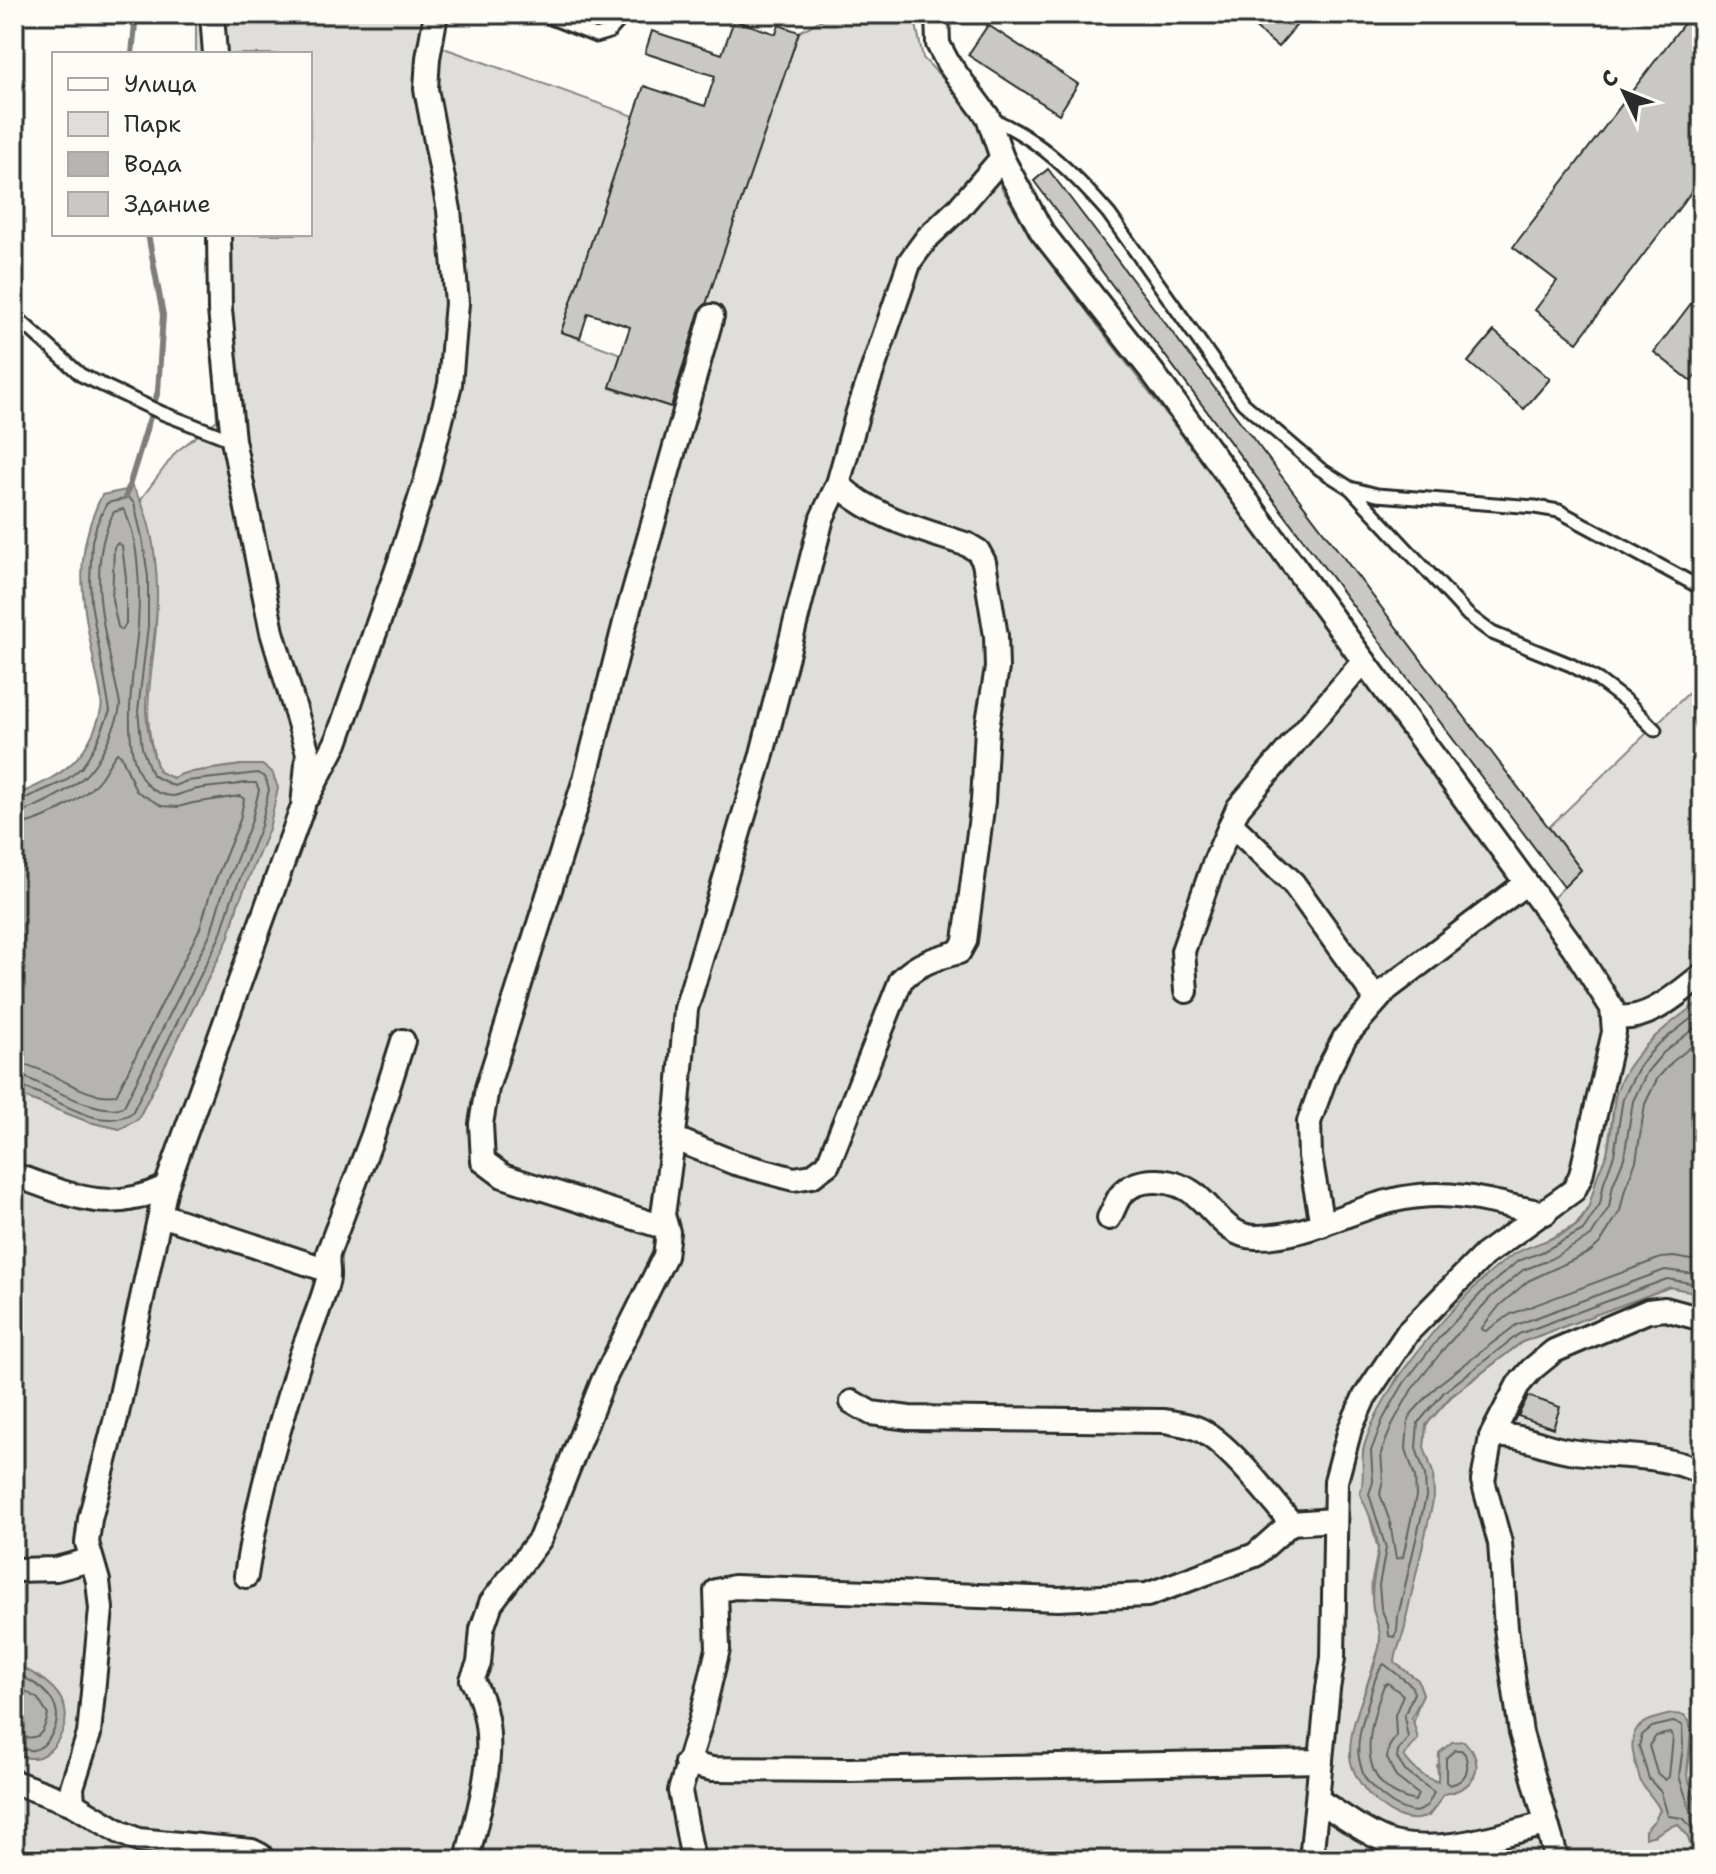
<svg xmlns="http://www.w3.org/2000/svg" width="1716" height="1874" viewBox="0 0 1716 1874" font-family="'Shantell Sans',sans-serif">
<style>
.green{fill:#dfdeda;stroke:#858482;stroke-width:2}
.water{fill:#b5b4b1;stroke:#7e7d7b;stroke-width:2}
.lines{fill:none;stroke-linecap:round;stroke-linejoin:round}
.shore{stroke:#626261;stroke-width:2}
.stream{stroke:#7e7d7b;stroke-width:6}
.building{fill:#c9c8c4;stroke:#2b2b2b;stroke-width:2}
.service-casing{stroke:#2b2b2b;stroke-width:17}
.minor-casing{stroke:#2b2b2b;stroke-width:28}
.service{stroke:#fdfcf7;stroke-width:11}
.minor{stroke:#fdfcf7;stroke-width:22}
</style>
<rect width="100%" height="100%" fill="#fdfcf7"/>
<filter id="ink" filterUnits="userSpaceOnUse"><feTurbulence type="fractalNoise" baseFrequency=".0125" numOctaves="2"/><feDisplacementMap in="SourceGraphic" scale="16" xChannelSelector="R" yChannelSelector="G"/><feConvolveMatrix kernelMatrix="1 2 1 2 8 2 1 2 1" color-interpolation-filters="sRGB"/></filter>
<g filter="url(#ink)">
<path class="green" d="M196 14H447L441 47 634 116 561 332 621 354 610 388 670 407 799 32 832 14H920L916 24 923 58 949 85 984 133 1001 187 1036 245 1263 541 1539 912 1581 870 1549 827 1702 680V1000L1651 1040 1615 1096 1607 1154 1596 1180 1592 1202 1576 1225 1538 1245 1514 1254 1479 1283 1433 1333 1397 1378 1376 1416 1363 1449 1365 1481 1360 1494 1368 1509 1378 1550 1371 1584 1373 1611 1381 1627 1379 1648 1355 1721 1350 1756 1429 1816 1444 1794 1474 1778 1476 1761 1472 1749 1437 1765 1439 1782C1424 1778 1412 1768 1404 1756 1414 1732 1412 1717 1423 1694L1418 1680 1395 1663C1395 1646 1406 1636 1406 1618L1433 1473 1424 1447 1426 1425 1451 1397 1522 1342 1670 1287 1702 1294V1818L1687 1775 1691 1747 1642 1783 1654 1796 1660 1810 1655 1820 1645 1831 1655 1836 1666 1826 1678 1824 1687 1835 1696 1860H14V1754C52 1766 53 1737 65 1709 55 1686 37 1674 14 1665V1093L89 1122 120 1129 138 1119 228 939 238 904 242 765 185 773 173 778 159 772C139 714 152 684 156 627 158 583 152 542 141 499L176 452 217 420 206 234H310V54H196Z"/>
<g class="water">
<path d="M131 485C157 520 160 589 155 630 152 657 146 684 146 711 147 732 152 752 159 772L173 778 185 773 242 765H262L272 772 278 788 269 829 238 904 228 939 138 1119 120 1129 89 1122 14 1093V796C59 777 88 762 101 710 104 697 96 676 94 662 82 599 72 555 102 495L126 490Z"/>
<path d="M1702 1000V1294L1670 1287 1522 1342 1450 1397 1426 1425 1424 1447 1433 1473 1434 1497 1406 1618C1406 1637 1395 1646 1395 1663L1418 1680 1423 1694 1412 1717 1418 1739 1404 1756C1412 1768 1424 1778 1438 1782L1439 1753 1452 1742 1464 1741C1488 1766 1475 1789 1444 1794 1438 1802 1433 1814 1425 1817 1394 1830 1350 1783 1350 1754 1350 1716 1371 1684 1379 1648 1383 1631 1375 1622 1373 1607 1370 1587 1376 1572 1378 1553 1379 1534 1368 1511 1360 1494 1366 1478 1360 1463 1364 1447 1380 1387 1461 1292 1511 1256 1528 1244 1561 1239 1577 1225 1590 1212 1591 1197 1596 1181 1598 1171 1604 1162 1607 1153 1612 1135 1612 1116 1615 1098 1623 1057 1669 1023 1702 1000Z"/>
<path d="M14 1665C34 1672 60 1687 65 1709 69 1727 55 1751 39 1757 31 1760 22 1757 14 1754Z"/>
<path d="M1672 1714 1684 1715 1689 1721 1691 1732 1687 1775 1702 1818V1860H1696L1687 1835 1678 1824C1665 1827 1658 1836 1645 1838V1831L1655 1820 1660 1810C1655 1799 1648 1794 1642 1784 1639 1779 1638 1771 1636 1765 1625 1729 1638 1721 1672 1714Z"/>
</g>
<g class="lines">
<g class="shore">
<polygon points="118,543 122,546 126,578 126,624 122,630 118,627 112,600 114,547"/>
<path d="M14 803 65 781 82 767 96 744 110 711 91 603 90 581 92 541 97 524 107 503 129 498 134 503 143 542 148 577V626L138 711 142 748 152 775 174 786 187 781 258 773 265 777 269 789 261 826 231 901 220 936 132 1113C94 1135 51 1090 14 1086"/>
<path d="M14 813C25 812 34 807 43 803 80 785 95 772 111 734 115 724 120 715 120 704 108 643 83 570 114 512L123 509C140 537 140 593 138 625 136 664 107 791 172 796 179 796 183 792 190 791 207 786 226 787 245 783H256L259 790 251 823 221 898 211 932 124 1106C104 1118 46 1086 25 1077L14 1076"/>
<path d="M14 825C39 824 84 799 99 780 106 771 110 761 117 753L121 755 136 791 162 806 178 807 193 803 240 796 244 799 240 820 210 894 200 928 116 1095C80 1100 49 1065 14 1063"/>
<polyline points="1702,1010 1656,1046 1639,1067 1623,1098 1614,1155 1604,1182 1600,1204 1583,1230 1542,1252 1518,1261 1485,1289 1439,1338 1404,1383 1383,1419 1371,1451 1373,1482 1369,1494 1386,1548 1379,1585 1381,1608 1388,1625 1389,1636 1394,1637 1397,1631 1398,1616 1426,1497 1425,1475 1416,1448 1418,1423 1444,1392 1519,1334 1667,1279 1702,1285"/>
<polyline points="1702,1022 1663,1053 1647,1072 1633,1101 1624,1158 1613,1185 1609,1207 1591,1236 1547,1261 1523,1270 1492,1296 1447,1345 1412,1389 1393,1423 1381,1453 1383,1480 1380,1494 1390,1522 1396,1559 1403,1557 1416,1496 1415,1477 1406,1449 1408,1421 1412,1413 1439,1384 1516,1325 1665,1270 1702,1275"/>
<polyline points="1702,1038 1672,1062 1657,1079 1645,1104 1636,1161 1625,1189 1620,1211 1600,1243 1590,1252 1528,1281 1500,1305 1481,1329 1486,1331 1511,1314 1661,1258 1674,1257 1702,1262"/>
<path d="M1384 1664 1411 1685 1414 1693 1404 1716 1408 1738 1398 1751 1397 1758 1405 1771 1434 1792C1432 1797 1428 1805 1424 1808 1409 1822 1371 1790 1364 1776 1362 1771 1360 1763 1359 1758 1356 1741 1363 1720 1368 1703 1372 1691 1375 1673 1384 1664Z"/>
<path d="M14 1673C39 1683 69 1704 52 1734 48 1741 41 1749 33 1750 27 1751 20 1748 14 1747"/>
<path d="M1388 1683 1403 1695 1395 1715 1396 1736 1389 1747 1387 1758 1396 1777 1418 1794 1415 1801C1353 1787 1367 1730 1384 1685Z"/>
<path d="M14 1684 38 1699 48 1715C42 1741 36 1738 14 1737"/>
<polygon points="1670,1733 1673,1737 1669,1777 1665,1780 1657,1773 1649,1746 1656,1736"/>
<path d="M1455 1750H1461L1465 1754C1470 1769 1467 1781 1450 1785L1446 1782V1758Z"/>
<polyline points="1702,1818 1691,1813 1679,1776 1683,1747 1682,1725 1673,1722 1652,1727 1642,1735 1639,1746 1649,1779 1661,1792 1668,1816 1683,1818 1694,1831 1702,1852"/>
</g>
<g class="stream">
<polyline points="132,54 136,14"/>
<polyline points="126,496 158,391 163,315 148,234"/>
</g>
</g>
<g class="building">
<polygon points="1239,14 1306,14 1278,47"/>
<polygon points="1691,14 1702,14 1702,178 1577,342 1535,310 1557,281 1513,247"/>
<polygon points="734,20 776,34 779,25 799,32 706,304 699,312 671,407 610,387 630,327 588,313 580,338 561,332 644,86 705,106 715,76 645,53 652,31 722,54"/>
<polygon points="988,25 1078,84 1059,114 968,55"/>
<polygon points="1048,169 1581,870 1564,887 1034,181"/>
<polygon points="1702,289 1702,367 1691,381 1654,352"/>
<polygon points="1494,331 1550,379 1524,409 1468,362"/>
<polygon points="1528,1396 1560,1407 1553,1428 1518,1416"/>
</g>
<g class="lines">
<defs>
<g id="service">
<polyline points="541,14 596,36 609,32 625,14"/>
<polyline points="703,14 704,14"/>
<path d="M990 118C1039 138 1075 175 1109 214L1243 403 1320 469 1350 488 1377 495 1535 507 1559 511 1701 588"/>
<polyline points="14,315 81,375 162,413 232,440"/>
<polyline points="1351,489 1468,615 1492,633 1571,665 1598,680 1627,702 1655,730"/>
</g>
<g id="minor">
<polyline points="212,14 215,54"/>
<polyline points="937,14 938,44 948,63 988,117 1002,158 1042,232 1153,373 1574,948 1612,1008 1614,1032 1581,1175 1574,1190 1484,1255 1408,1332 1364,1398 1350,1429 1336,1481 1333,1658 1328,1689 1311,1860"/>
<polyline points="308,796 336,743 398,567 426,480 450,384 457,303 449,210 426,89 428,58 436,14"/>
<polyline points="1231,824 1293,883 1377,1000"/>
<polyline points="1186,991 1183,951 1215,861 1238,808 1364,661"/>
<path d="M1614 1017C1648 1022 1676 995 1702 975"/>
<path d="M673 1138 735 1163 794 1179 812 1176 828 1164 901 980C918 963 936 958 959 952L965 941 983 801 987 728 997 668 996 636 984 562 978 551 968 545C923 530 873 518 838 484"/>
<path d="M14 1175C72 1195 106 1215 166 1187"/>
<polyline points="161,1215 327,1270"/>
<path d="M1109 1218C1113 1211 1116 1202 1120 1196 1138 1173 1177 1179 1197 1196 1215 1211 1229 1237 1255 1237 1313 1238 1362 1201 1419 1196 1464 1191 1502 1206 1545 1213"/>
<polyline points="1322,1225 1310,1156 1309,1122 1327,1072 1345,1037 1387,989 1526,883"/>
<polyline points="666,1228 503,1176 483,1161 481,1124 487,1088 585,779 626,619 712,316"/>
<path d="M852 1402 871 1413 909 1418 1164 1421C1175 1423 1186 1424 1196 1428 1225 1439 1270 1497 1291 1523"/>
<path d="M1491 1437C1518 1432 1542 1447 1569 1451 1612 1458 1663 1452 1702 1473"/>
<polyline points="14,1570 56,1569 90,1560"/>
<path d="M246 1576C257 1502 278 1431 300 1359 308 1334 320 1309 327 1283 330 1274 326 1264 328 1253L373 1135 403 1041"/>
<polyline points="686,1763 712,1769 849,1770 1321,1761"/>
<polyline points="14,1782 73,1804 120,1832 138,1840 252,1851 260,1855 260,1860"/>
<path d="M1318 1800C1339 1813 1370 1837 1393 1843 1443 1855 1498 1835 1546 1824"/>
<polyline points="73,1804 72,1787 89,1734 101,1609 98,1581 87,1543 90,1519 116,1418 166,1187 303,806 308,753 272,632 233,440 220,310 219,234"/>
<path d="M467 1860C480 1801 505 1737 472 1680L479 1663 482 1629 491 1603 540 1539 603 1381 665 1256 668 1232 663 1215 678 1103 686 1009 761 758 822 518 838 484 858 412 910 261 927 238 959 208 1002 158"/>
<polyline points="693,1860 680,1791 700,1724 718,1649 716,1591 734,1587 1058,1599 1147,1595 1255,1555 1291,1523 1334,1520"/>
<polyline points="1557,1860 1521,1733 1506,1628 1500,1543 1483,1481 1491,1437 1518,1385 1532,1369 1554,1351 1648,1311 1665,1309 1702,1319"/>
</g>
</defs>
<use href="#service" class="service-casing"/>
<use href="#minor" class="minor-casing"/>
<use href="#service" class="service"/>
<use href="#minor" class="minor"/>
</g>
</g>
<rect width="1716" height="1874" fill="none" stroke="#fdfcf7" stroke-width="48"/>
<rect x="24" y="24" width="1668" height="1826" fill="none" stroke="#2b2b2b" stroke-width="3" filter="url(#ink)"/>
<rect x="52" y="52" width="260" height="184" fill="#fdfcf7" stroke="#a9a8a5" stroke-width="2"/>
<rect x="68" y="78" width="40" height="12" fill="#fdfcf7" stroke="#a9a8a5" stroke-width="2"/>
<text x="124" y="92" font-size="24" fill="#2b2b2b">Улица</text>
<rect x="68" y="112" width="40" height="24" fill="#dfdeda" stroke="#a9a8a5" stroke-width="2"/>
<text x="124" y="132" font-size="24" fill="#2b2b2b">Парк</text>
<rect x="68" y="152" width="40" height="24" fill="#b5b4b1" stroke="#a9a8a5" stroke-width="2"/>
<text x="124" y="172" font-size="24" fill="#2b2b2b">Вода</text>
<rect x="68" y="192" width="40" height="24" fill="#c9c8c4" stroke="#a9a8a5" stroke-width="2"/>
<text x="124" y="212" font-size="24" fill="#2b2b2b">Здание</text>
<g transform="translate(1624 92) rotate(313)" stroke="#fdfcf7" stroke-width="6" paint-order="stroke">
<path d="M0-6L14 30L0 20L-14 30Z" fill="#2b2b2b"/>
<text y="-12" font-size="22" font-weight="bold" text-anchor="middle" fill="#2b2b2b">С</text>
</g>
</svg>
